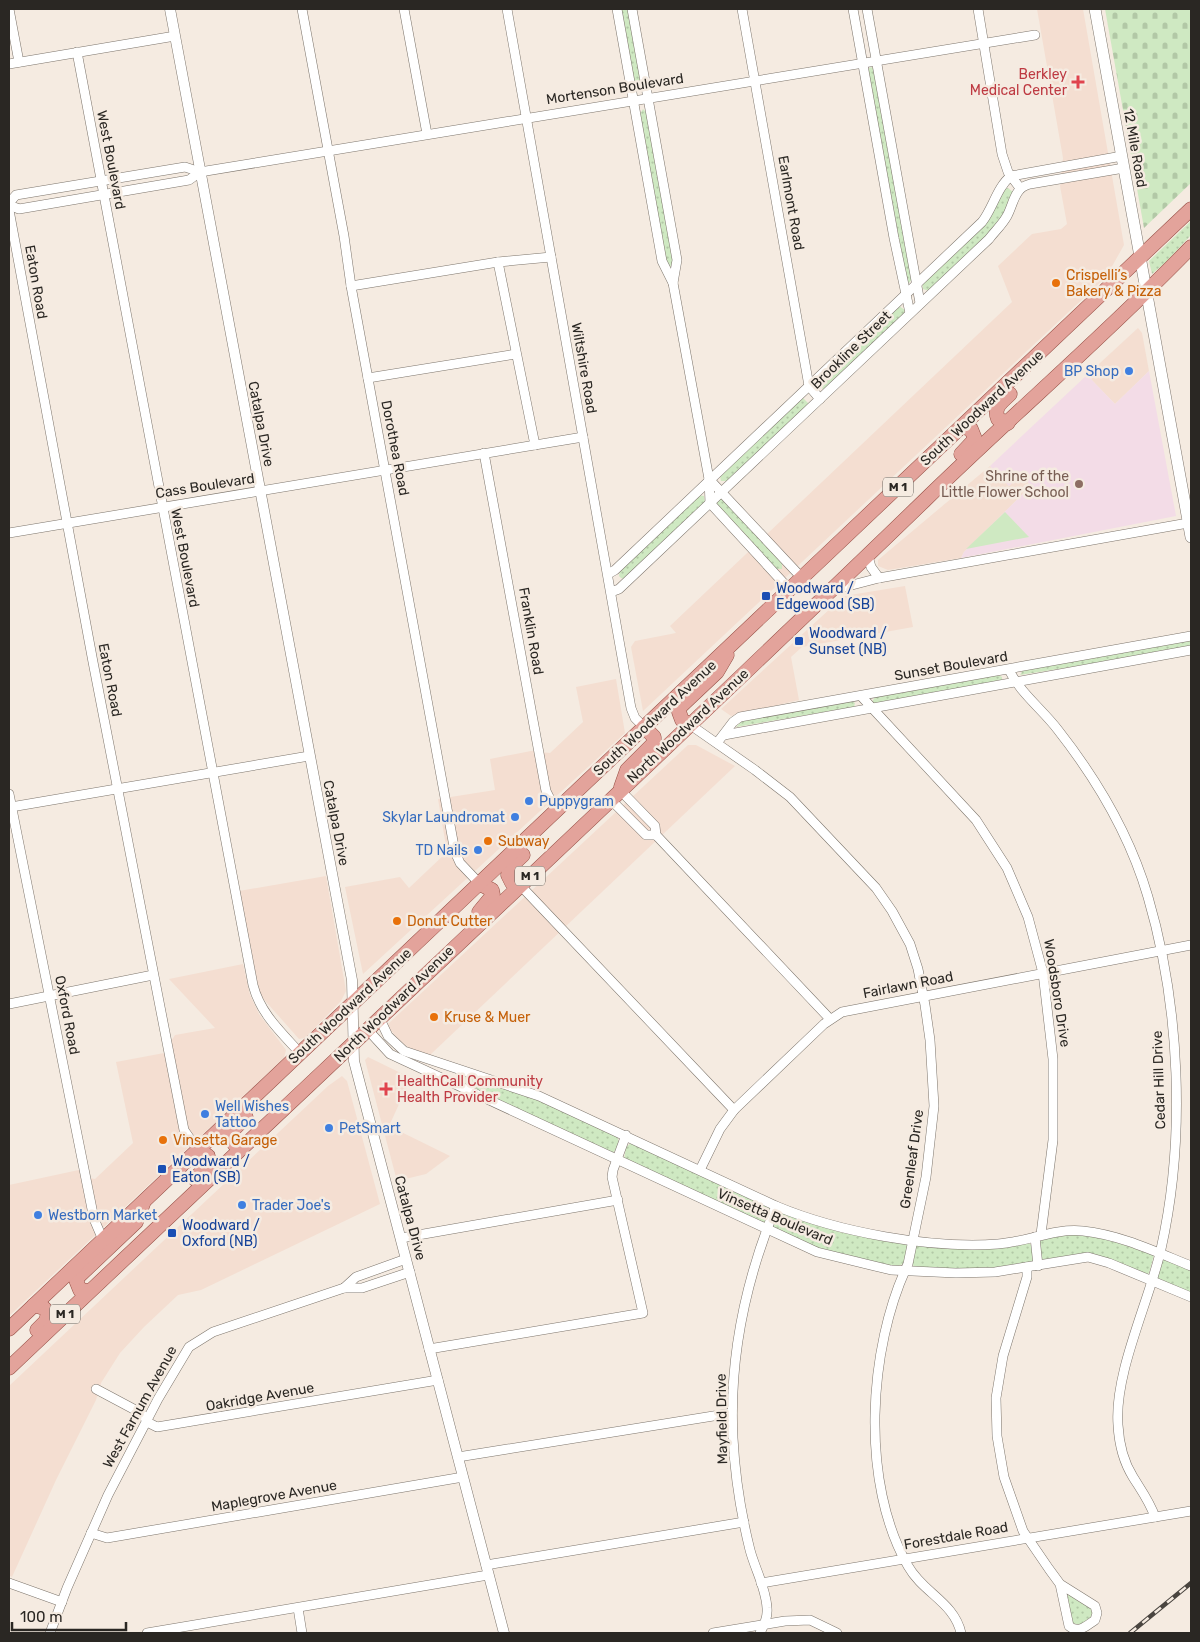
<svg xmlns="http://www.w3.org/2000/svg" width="1200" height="1642" viewBox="0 0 1200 1642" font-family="Rubik,sans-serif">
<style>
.commercial{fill:#f4ded1}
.education{fill:#f3dce7}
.grass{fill:url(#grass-dots)}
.cemetery{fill:url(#cemetery-stones)}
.park{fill:#cfe9c2}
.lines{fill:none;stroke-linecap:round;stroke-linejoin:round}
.minor-casing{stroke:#7d756c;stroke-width:10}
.tertiary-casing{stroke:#7d756c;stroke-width:11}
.secondary-casing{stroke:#7d756c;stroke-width:12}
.primary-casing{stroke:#964f45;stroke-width:15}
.minor{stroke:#fff;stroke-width:9}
.tertiary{stroke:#fff;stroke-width:10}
.secondary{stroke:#fff;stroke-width:11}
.primary{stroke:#e3a39b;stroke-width:14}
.rail-casing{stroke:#4a4540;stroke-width:4.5}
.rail{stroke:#f5ebe1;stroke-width:2.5;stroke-dasharray:8;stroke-linecap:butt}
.health-dot{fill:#e0444e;stroke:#f5ebe1;stroke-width:2}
.food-dot{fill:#e8710a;stroke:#f5ebe1;stroke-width:2}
.shop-dot{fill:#3f7fe0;stroke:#f5ebe1;stroke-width:2}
.education-dot{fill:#8d6e63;stroke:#f5ebe1;stroke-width:2}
.transit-dot{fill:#1a4fb4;stroke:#f5ebe1;stroke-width:2}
.labels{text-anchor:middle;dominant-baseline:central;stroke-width:5;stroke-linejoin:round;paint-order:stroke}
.shield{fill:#f5ebe1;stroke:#67625c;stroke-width:1}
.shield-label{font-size:12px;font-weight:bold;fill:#2a2723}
.health-label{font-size:14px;fill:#be3a42;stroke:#f5ebe1;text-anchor:end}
.street-label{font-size:14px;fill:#2a2723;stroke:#f5ebe1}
.food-label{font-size:14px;fill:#c56008;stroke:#f5ebe1;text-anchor:start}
.shop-label{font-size:14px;fill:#366cbe;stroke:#f5ebe1;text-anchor:start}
.education-label{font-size:14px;fill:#785e54;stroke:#f5ebe1;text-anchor:end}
.transit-label{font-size:14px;fill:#164399;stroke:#f5ebe1;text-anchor:start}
</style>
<defs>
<pattern id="grass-dots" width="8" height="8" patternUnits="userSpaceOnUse" patternTransform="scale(1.25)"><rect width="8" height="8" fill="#cfe9c2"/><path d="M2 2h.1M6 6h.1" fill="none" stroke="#b2c8a6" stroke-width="1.8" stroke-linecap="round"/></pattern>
<pattern id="cemetery-stones" width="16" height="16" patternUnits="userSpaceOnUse" patternTransform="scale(1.25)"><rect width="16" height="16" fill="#cfe9c2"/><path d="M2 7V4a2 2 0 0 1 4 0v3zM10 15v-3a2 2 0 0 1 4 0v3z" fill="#b2c8a6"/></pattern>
</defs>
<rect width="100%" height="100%" fill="#f5ebe1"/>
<g class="commercial">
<polygon points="1037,9 1083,9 1124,245 1106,277 643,711 631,647 635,641 676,633 670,626 1012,302 998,266 1032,234 1061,229 1067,224 1060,186 1063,158"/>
<polygon points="1138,328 1142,333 1149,371 1115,404 1087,375"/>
<polygon points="990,466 1009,486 1021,474 1031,486 964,552 961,558 888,570 878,566 878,560"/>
<polygon points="905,586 913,627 802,647 791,657 799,700 731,716 721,709 844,596"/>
<polygon points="616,679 625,733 363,974 345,887 400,877 409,888 447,852 438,799 495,790 490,759 531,751 550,753 583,722 576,687"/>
<polygon points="688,745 696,745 735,766 430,1055 413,1051 398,1039 389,1028 388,1024"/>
<polygon points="326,876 346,991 341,1001 305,1038 299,1039 260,995 239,891"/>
<polygon points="243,964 250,995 259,1014 286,1050 284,1058 9,1316 9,1185 88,1168 90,1178 95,1179 133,1143 116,1062 164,1053 175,1035 215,1028 169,979"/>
<polygon points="368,1057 411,1078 389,1126 450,1156 426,1174 397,1181 365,1060"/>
<polygon points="342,1076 347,1081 380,1204 201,1290 178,1295 144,1327 120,1353 101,1383 96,1400 56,1480 12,1577 9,1575 9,1386 328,1086"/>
</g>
<polygon class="education" points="1149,371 1176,516 961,558 964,552 1031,486 1021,474 1009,486 990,466 1087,375 1115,404"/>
<g class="grass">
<polygon points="621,9 629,9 642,88 640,89 635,88"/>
<polygon points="871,67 874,69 912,279 909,283 907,283 868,69"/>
<polygon points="643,109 647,113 673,262 670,267 666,265 640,114"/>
<path d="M1008 188 1013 192C1002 233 959 262 929 291L923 289 922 283 988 220 1005 189Z"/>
<polygon points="1191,221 1191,235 1166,262 1152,274 1149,261"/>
<polygon points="899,306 905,310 903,316 827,387 823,389 820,387 819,381"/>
<polygon points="803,398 809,404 807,407 728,481 721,481 720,476"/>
<polygon points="698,495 704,496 705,502 624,579 621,578 619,576 620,570"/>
<polygon points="719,499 723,499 782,561 782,569 775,569 716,504"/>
<polygon points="1191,640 1191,648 1020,675 1023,670"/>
<polygon points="998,675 1002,677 1002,681 875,705 872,702 875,697"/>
<polygon points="851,701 855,703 854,707 736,727 743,720"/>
<path d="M467 1076 538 1100 617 1137C621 1143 617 1151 610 1154L462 1084V1079Z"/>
<polygon points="631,1143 770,1207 767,1221 764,1224 624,1160 626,1147"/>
<polygon points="781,1211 839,1232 908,1244 905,1263 896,1267 832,1254 776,1232 772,1226 776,1213"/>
<path d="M1081 1234 1109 1240 1154 1255 1149 1273 1148 1274 1078 1254 1044 1261 1040 1258 1039 1241C1051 1232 1067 1234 1081 1234Z"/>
<polygon points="1028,1242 1033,1247 1034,1261 1031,1265 973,1270 914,1267 912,1263 915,1245"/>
<polygon points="1163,1259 1191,1269 1191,1294 1154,1278"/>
<polygon points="1067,1592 1093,1608 1092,1616 1081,1625 1072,1623"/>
</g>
<polygon class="cemetery" points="1105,9 1191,9 1191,183 1144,228"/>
<polygon class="park" points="1005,512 1029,537 966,549"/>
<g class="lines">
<defs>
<g id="minor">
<polyline points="9,9 19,62"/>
<polyline points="302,9 344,236 351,286 455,852 460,863 480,884"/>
<polyline points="404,9 427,134"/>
<polyline points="507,9 631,708 635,718 644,727"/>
<polyline points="617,9 662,261 673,283 709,479 710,503 790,590"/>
<polyline points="632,9 677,260 673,283"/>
<polyline points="742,9 809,386 820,399"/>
<polyline points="853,9 894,238 910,313"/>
<polyline points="867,9 920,303"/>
<polyline points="978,9 1002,154 1008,172 1020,188"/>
<path d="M77 52 253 985C260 1013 281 1032 300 1053"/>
<polyline points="9,64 175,36"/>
<polyline points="9,203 16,195 185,167 200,172"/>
<polyline points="9,205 19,209 189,180 200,172 1035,35"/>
<polyline points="9,210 93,662 184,1130 198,1150"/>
<polyline points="498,262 535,445"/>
<polyline points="351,286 498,262 551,257"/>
<polyline points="368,378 516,354"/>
<polyline points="484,453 546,791 556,811"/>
<polyline points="709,479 802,578"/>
<polyline points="9,533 583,437"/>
<polyline points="868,556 871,567 879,578"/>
<path d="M608 574 615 570 982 222C993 208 997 187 1011 176L1122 156"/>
<polyline points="833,590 879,578 1188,523"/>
<path d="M611 592 619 589 989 239C995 231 1002 225 1007 216 1014 203 1014 188 1030 184L1124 168"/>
<path d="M1009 670C1021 694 1042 709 1058 730 1098 781 1130 835 1148 897 1180 1006 1186 1138 1161 1249 1149 1302 1114 1373 1118 1425 1119 1443 1123 1461 1133 1477 1141 1490 1150 1502 1155 1517"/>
<polyline points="861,696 976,820 1007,868 1028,917 1043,973 1053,1059 1053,1140 1041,1234"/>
<path d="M689 724 755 770 790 797 876 888 892 911 910 944 918 969 925 1005 930 1040 934 1106 926 1177 908 1264C868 1348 860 1483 908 1566 923 1593 954 1602 961 1633"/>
<polyline points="724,735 1191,650"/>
<polyline points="717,743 733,722 740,717 1191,636"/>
<polyline points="620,790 655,826 656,835 830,1019"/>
<polyline points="9,794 94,1219 103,1240"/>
<polyline points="610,799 646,835 656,835"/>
<polyline points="11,807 309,756"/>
<polyline points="520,885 734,1110"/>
<polyline points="9,1004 153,975"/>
<path d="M379 1017 388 1036 404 1051 539 1096 776 1206C838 1232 930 1249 998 1244 1028 1242 1053 1228 1083 1231 1121 1235 1156 1252 1191 1266"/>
<polyline points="367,1029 390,1054 817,1252 891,1270 956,1273 995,1272 1088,1257 1109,1263 1191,1297"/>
<polyline points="700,1170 720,1129 734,1110 824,1024 842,1012 1191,945"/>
<polyline points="1035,1237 1038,1266"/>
<polyline points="401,1238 618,1200"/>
<path d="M1027 1267V1277L1003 1356 996 1398 997 1436 1004 1477 1023 1531 1049 1569 1060 1584 1095 1606 1097 1613 1095 1620C1086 1626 1079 1634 1069 1626L1060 1584"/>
<polyline points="344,1288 356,1277 406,1259"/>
<polyline points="429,1349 643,1313 612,1177 613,1170 626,1135"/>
<polyline points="96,1389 141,1413 149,1423 157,1427 438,1380"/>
<polyline points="458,1457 732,1413"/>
<polyline points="91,1533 107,1538 463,1477"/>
<polyline points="486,1565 744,1522"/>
<polyline points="9,1583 62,1602"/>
<polyline points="761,1583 1191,1511"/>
<polyline points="298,1608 302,1633"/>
<polyline points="50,1633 67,1588 108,1495 158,1399 189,1347 213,1332 344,1288 362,1288 410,1272"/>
<polyline points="147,1633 488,1575"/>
<polyline points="713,1633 785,1621 810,1620 837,1633"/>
<path d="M760 1633C764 1625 768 1617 767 1608 766 1588 755 1569 750 1550 741 1514 735 1476 733 1438 729 1359 746 1279 776 1206"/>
</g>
<polyline id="tertiary" points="170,9 352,980 354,1061 504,1633"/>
<polyline id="secondary" points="1095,9 1191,537"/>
<g id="primary">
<path d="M1008 423 998 419C993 407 1002 402 1010 394"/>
<polyline points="961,454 975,439 971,429 962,427"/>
<polyline points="689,724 682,720 679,712 680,707 717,672 727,655"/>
<polyline points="621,787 627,770 654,743 654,737 644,727"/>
<polyline points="520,885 512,883 508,875 510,867 523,855"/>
<polyline points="479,912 493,895 492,890 480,884"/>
<polyline points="243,1146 235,1145 230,1138 233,1130 246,1117"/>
<polyline points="195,1179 209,1163 208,1156 198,1150"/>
<polyline points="89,1291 80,1290 76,1280 78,1277 136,1222 143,1204"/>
<polyline points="34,1305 44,1308 48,1313 46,1321 37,1330"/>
<polyline points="9,1329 1191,209"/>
<path d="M9 1368C314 1079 622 793 924 501 1012 415 1106 335 1191 247"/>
</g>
</defs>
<use href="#minor" class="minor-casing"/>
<use href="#tertiary" class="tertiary-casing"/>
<use href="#secondary" class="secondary-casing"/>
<use href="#primary" class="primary-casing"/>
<use href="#minor" class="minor"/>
<use href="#tertiary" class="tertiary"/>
<use href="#secondary" class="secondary"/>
<use href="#primary" class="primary"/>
<defs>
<polyline id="rail" points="1130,1633 1191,1583"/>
</defs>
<use href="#rail" class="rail-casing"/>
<use href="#rail" class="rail"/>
</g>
<g class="health-dot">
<path d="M1075.5 74.5h5v5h5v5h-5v5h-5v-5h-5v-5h5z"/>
<path d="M383.5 1081.5h5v5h5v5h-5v5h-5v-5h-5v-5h5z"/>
</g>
<g class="food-dot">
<circle cx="1056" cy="283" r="5"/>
<circle cx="488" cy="841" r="5"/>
<circle cx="397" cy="921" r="5"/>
<circle cx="434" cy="1017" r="5"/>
<circle cx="163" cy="1140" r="5"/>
</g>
<g class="shop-dot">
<circle cx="1129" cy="371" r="5"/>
<circle cx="529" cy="801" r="5"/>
<circle cx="515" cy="817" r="5"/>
<circle cx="478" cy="850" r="5"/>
<circle cx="205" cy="1114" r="5"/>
<circle cx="329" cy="1128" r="5"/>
<circle cx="242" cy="1205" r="5"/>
<circle cx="38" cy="1215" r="5"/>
</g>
<circle class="education-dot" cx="1079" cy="484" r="5"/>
<g class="transit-dot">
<rect x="761" y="591" width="10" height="10" rx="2.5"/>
<rect x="794" y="636" width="10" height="10" rx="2.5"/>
<rect x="157" y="1164" width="10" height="10" rx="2.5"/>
<rect x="167" y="1228" width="10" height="10" rx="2.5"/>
</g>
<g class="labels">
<g class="shield">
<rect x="883" y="477.5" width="30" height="19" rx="4"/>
<rect x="515" y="866.5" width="30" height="19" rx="4"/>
<rect x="50" y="1304.5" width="30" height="19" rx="4"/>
</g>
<g class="shield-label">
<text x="898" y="487">M 1</text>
<text x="530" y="876">M 1</text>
<text x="65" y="1314">M 1</text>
</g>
<g class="health-label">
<text x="1067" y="74">Berkley<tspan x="1067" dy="16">Medical Center</tspan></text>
<text x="397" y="1081" text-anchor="start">HealthCall Community<tspan x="397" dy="16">Health Provider</tspan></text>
</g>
<g class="street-label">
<text transform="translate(615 89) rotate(-9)">Mortenson Boulevard</text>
<text transform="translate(1135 148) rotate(80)">12 Mile Road</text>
<text transform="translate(111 160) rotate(79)">West Boulevard</text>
<text transform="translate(791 203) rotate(80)">Earlmont Road</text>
<text transform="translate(36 282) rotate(80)">Eaton Road</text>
<text transform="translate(851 350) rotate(-44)">Brookline Street</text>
<text transform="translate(584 368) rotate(80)">Wiltshire Road</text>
<text transform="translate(982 408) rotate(-43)">South Woodward Avenue</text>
<text transform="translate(261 424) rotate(79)">Catalpa Drive</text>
<text transform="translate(395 448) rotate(79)">Dorothea Road</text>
<text transform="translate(205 486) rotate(-9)">Cass Boulevard</text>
<text transform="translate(185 558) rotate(79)">West Boulevard</text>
<text transform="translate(531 631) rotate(80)">Franklin Road</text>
<text transform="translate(951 666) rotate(-10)">Sunset Boulevard</text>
<text transform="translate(110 680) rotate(79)">Eaton Road</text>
<text transform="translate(655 718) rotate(-43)">South Woodward Avenue</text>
<text transform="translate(688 726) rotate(-43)">North Woodward Avenue</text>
<text transform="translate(336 823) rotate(79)">Catalpa Drive</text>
<text transform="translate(908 985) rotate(-11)">Fairlawn Road</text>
<text transform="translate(1057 993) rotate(81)">Woodsboro Drive</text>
<text transform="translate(394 1004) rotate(-44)">North Woodward Avenue</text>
<text transform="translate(350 1006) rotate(-43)">South Woodward Avenue</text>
<text transform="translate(67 1015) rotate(79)">Oxford Road</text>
<text transform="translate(1159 1080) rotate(-92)">Cedar Hill Drive</text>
<text transform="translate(912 1159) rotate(-82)">Greenleaf Drive</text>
<text transform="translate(775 1217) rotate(23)">Vinsetta Boulevard</text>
<text transform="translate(410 1218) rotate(75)">Catalpa Drive</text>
<text transform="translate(260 1397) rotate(-10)">Oakridge Avenue</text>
<text transform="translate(140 1407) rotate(-61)">West Farnum Avenue</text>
<text transform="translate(722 1419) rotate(-91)">Mayfield Drive</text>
<text transform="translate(274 1496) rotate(-10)">Maplegrove Avenue</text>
<text transform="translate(956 1536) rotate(-10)">Forestdale Road</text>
</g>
<g class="food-label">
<text x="1066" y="275">Crispelli’s<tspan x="1066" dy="16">Bakery &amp; Pizza</tspan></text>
<text x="498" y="841">Subway</text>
<text x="407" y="921">Donut Cutter</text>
<text x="444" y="1017">Kruse &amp; Muer</text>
<text x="173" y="1140">Vinsetta Garage</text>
</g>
<g class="shop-label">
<text x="1119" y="371" text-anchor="end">BP Shop</text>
<text x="539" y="801">Puppygram</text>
<text x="505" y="817" text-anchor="end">Skylar Laundromat</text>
<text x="468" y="850" text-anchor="end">TD Nails</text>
<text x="215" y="1106">Well Wishes<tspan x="215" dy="16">Tattoo</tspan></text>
<text x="339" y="1128">PetSmart</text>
<text x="252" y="1205">Trader Joe's</text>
<text x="48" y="1215">Westborn Market</text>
</g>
<g class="education-label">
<text x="1069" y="476">Shrine of the<tspan x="1069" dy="16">Little Flower School</tspan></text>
</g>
<g class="transit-label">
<text x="776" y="588">Woodward /<tspan x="776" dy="16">Edgewood (SB)</tspan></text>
<text x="809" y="633">Woodward /<tspan x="809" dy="16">Sunset (NB)</tspan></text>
<text x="172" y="1161">Woodward /<tspan x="172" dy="16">Eaton (SB)</tspan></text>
<text x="182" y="1225">Woodward /<tspan x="182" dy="16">Oxford (NB)</tspan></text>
</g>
</g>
<rect width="1200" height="1642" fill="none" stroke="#2a2723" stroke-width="20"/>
<path d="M12 1622v8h114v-8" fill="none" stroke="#2a2723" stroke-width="2.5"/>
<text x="20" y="1622" font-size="15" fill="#2a2723" stroke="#f5ebe1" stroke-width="4" paint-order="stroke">100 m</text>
</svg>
